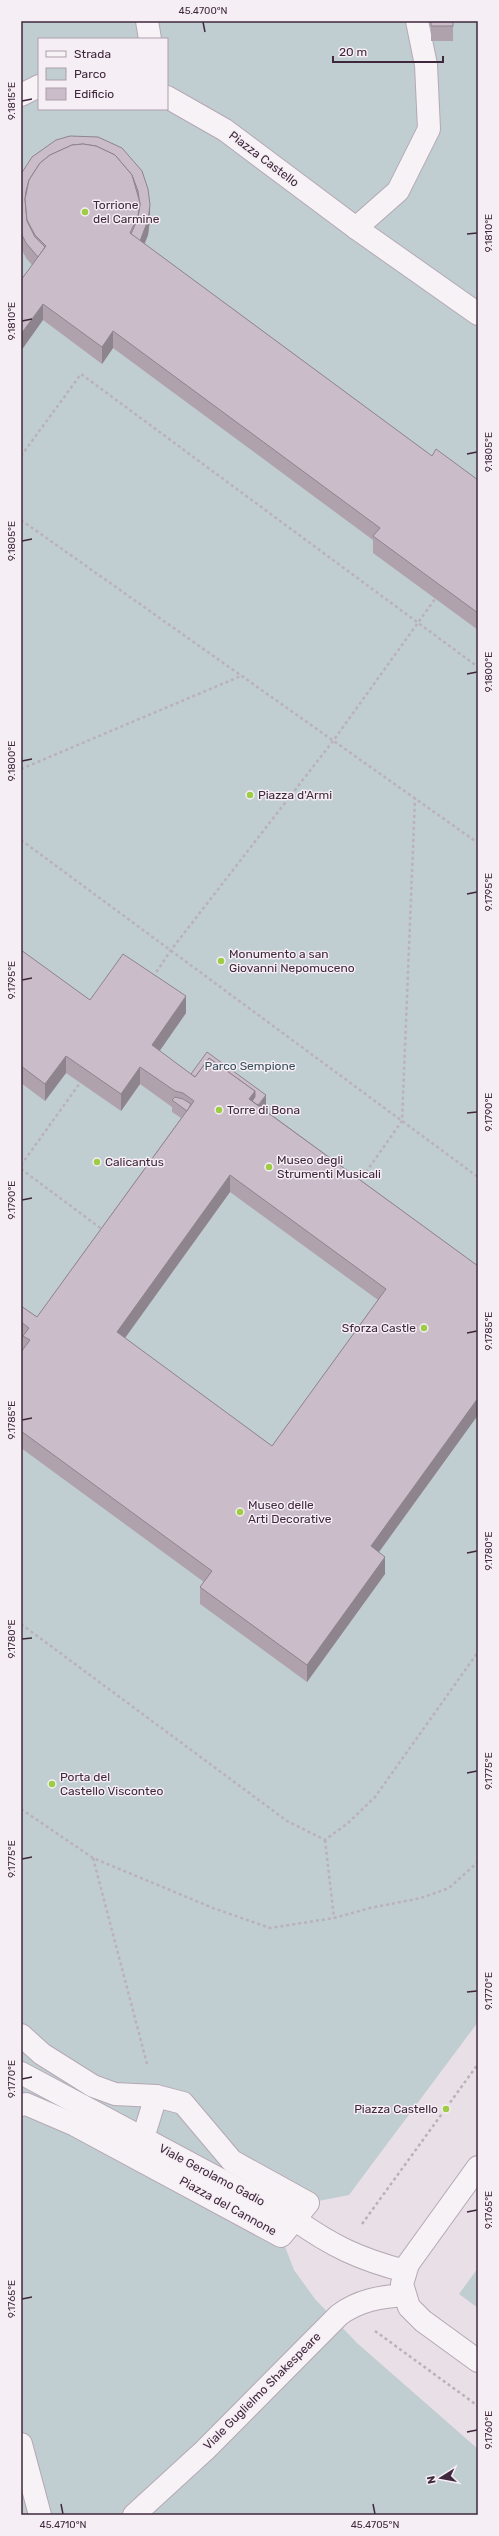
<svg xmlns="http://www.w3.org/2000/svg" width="499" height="2536" viewBox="0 0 499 2536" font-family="Rubik,sans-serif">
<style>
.green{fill:#c0ced2;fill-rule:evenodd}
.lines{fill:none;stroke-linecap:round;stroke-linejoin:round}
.street-casing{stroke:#b5a8b4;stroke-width:24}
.path{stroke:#bbb1ba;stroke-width:2.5;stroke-dasharray:3 3;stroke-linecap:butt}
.street{stroke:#f6f2f6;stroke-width:22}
.wall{fill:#afa2ad;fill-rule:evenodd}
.shaded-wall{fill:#8e848d}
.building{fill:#cbbcc9;stroke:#8e848d;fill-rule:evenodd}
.ticks{fill:none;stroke:#3f283c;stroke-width:1.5}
.poi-dot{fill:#9dcc45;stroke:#f6eef5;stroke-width:1.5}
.labels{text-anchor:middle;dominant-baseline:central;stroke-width:3;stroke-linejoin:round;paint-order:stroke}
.street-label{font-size:12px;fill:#3f283c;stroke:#f6eef5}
.poi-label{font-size:12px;fill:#3f283c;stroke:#f6eef5;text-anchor:start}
.park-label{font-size:12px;fill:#364f5a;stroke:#f6eef5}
.neatline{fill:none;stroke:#3f283c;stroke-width:1.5}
.ticks-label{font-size:10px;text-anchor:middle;fill:#3f283c}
</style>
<rect width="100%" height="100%" fill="#e8dfe7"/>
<g class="green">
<path d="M21 21H478V2022L349 2195 308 2203 281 2236 294 2270 315 2299 357 2343 478 2449V2515H21ZM39 39H167V109H39Z"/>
<polygon points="478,2268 478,2308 459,2294"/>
</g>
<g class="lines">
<defs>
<g id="street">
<polyline points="147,21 150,39"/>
<polyline points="21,95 39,86"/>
<polyline points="167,97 225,130 356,228 478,314"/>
<polyline points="356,228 398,191 429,129 426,65 417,21"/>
<polyline points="21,2035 42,2054 93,2086 115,2094 156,2096 183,2103 232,2161 308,2203 281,2236 75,2125 26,2104 21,2105"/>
<path d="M21 2073 294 2219C332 2246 359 2259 405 2271"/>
<polyline points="143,2138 156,2096"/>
<polyline points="478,2167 408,2264 402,2284 409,2307 423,2321 478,2361"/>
<polyline points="21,2444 40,2515"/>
<path d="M134 2515 205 2450 339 2315C359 2300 380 2297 404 2295"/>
</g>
</defs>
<use href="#street" class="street-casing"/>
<g class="path">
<polyline points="21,456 81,374 478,667"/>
<polyline points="21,520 478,843"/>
<polyline points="21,769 241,676"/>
<polyline points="21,840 478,1177"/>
<polyline points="153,977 171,950 333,741 435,599"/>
<polyline points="21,1165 80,1083"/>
<polyline points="21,1169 103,1230"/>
<polyline points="359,1182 402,1121 415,798"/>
<polyline points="21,1624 287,1821 325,1840 348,1823 375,1797 478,1652"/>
<polyline points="21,1809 93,1858 213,1908 270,1928 334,1918 370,1908 421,1898 449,1888 478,1862"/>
<polyline points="325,1840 334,1918"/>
<polyline points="93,1858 147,2064"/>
<polyline points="362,2224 478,2064"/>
<polyline points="375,2331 478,2406"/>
</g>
<use href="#street" class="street"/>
</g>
<g class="wall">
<rect x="431" y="21" width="22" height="20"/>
<polygon points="122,148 150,220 148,235 145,244 432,456 478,480 478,630 373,553 373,540 113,348 102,364 43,320 32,265 26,258 21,248 21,174"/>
<path d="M21 950 90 1000 186 1013 159 1051 191 1074 266 1106 264 1109 478 1266V1415L379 1552 385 1574 307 1682 200 1604V1587L204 1582 21 1448V1352L23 1349V1340L21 1339V1306L37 1317 181 1118 172 1112V1107L140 1084 121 1111 66 1073 45 1101 21 1083ZM230 1192 378 1300 272 1446 125 1338Z"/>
</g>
<g class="shaded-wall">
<polygon points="150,205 150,220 148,235 139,256 139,241"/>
<polygon points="43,304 43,320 21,351 21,334"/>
<polygon points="113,331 113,348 102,364 102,347"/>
<polygon points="186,996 186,1013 152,1062 152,1045"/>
<polygon points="66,1056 66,1073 45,1101 45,1084"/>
<polygon points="140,1067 140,1084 121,1111 121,1094"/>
<polygon points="255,1091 255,1108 249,1099"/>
<polygon points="266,1095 266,1106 256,1121 256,1109"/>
<polygon points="230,1175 230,1192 117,1349 117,1332"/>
<polygon points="478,1398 478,1415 371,1563 371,1546"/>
<polygon points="385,1557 385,1574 307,1682 307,1665"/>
</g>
<g class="building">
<rect x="431" y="21" width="22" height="5"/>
<polygon points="70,136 98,137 122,148 142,171 148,189 150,205 148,220 140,241 131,234 138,218 140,205 138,191 132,175 115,155 96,146 83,144 72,145 50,155 40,163 29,180 26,191 25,199 27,221 35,237 45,247 38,257 26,243 21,233 21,174 32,157 56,140"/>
<polygon points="83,144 96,146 115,155 132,175 140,203 138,216 130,233 432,456 436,449 478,480 478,613 373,536 380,528 113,331 102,347 43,304 21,334 21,280 46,246 35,235 27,220 25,199 29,180 40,163 50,155 72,145"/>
<path d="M21 950 90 1000 123 954 186 996 152 1045 195 1077 209 1058 255 1091 249 1099 478 1266V1398L371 1546 385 1557 307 1665 200 1587 212 1571 21 1431V1352L30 1340 23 1336 29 1328 21 1322V1306L37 1317 194 1101 183 1093 175 1091 140 1067 121 1094 66 1056 45 1084 21 1066ZM230 1175 386 1289 272 1446 117 1332Z"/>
<polygon points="207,1052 266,1095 258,1105 252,1101 255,1097 255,1091 209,1058 195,1077 191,1074"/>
<polygon points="175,1097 183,1099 191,1104 187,1111 172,1100"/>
</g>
<path class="ticks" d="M203 22 205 32M22 101 32 99M467 234 477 233M22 321 32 319M467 454 477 452M22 541 32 539M467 674 477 672M22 761 32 759M467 894 477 892M22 980 32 978M467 1113 477 1112M22 1200 32 1198M467 1333 477 1331M22 1420 32 1418M467 1553 477 1551M22 1639 32 1638M467 1773 477 1771M22 1859 32 1857M467 1992 477 1991M22 2079 32 2077M467 2212 477 2210M22 2299 32 2297M467 2432 477 2430M61 2504 63 2514M373 2504 375 2514"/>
<g class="poi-dot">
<circle cx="85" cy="212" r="4"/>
<circle cx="250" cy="795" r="4"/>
<circle cx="221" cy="961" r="4"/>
<circle cx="219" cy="1110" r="4"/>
<circle cx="97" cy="1162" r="4"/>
<circle cx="269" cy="1167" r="4"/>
<circle cx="424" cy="1328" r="4"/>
<circle cx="240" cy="1512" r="4"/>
<circle cx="52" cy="1784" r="4"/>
<circle cx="446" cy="2109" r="4"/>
</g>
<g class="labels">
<g class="street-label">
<text transform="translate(264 159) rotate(37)">Piazza Castello</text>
<text transform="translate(212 2175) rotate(28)">Viale Gerolamo Gadio</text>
<text transform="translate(228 2206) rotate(29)">Piazza del Cannone</text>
<text transform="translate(262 2391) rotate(-45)">Viale Guglielmo Shakespeare</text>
</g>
<g class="poi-label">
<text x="93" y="205">Torrione<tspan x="93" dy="14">del Carmine</tspan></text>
<text x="258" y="795">Piazza d'Armi</text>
<text x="229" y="954">Monumento a san<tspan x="229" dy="14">Giovanni Nepomuceno</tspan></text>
<text x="227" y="1110">Torre di Bona</text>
<text x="277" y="1160">Museo degli<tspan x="277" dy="14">Strumenti Musicali</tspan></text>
<text x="105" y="1162">Calicantus</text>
<text x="416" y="1328" text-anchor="end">Sforza Castle</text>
<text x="248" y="1505">Museo delle<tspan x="248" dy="14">Arti Decorative</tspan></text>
<text x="60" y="1777">Porta del<tspan x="60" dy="14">Castello Visconteo</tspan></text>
<text x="438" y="2109" text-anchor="end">Piazza Castello</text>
</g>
<g class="park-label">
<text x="250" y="1066">Parco Sempione</text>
</g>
</g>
<rect width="499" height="2536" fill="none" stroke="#f6eef5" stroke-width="44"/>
<rect x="38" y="38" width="130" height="72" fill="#f6eef5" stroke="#ad9fab"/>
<rect x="46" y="51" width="20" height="6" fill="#f6f2f6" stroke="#ad9fab"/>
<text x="74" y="58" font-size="12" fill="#3f283c">Strada</text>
<rect x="46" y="68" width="20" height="12" fill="#c0ced2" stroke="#ad9fab"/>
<text x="74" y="78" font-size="12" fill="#3f283c">Parco</text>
<rect x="46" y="88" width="20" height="12" fill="#cbbcc9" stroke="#ad9fab"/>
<text x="74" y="98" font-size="12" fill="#3f283c">Edificio</text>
<g transform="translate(441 2478) rotate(259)" stroke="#f6eef5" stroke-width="3" paint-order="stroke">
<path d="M0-3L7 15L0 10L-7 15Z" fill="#3f283c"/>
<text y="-6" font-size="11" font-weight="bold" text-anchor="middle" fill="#3f283c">N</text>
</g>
<path d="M333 56v6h110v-6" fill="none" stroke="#3f283c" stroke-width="2"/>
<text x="339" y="56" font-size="12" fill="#3f283c" stroke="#f6eef5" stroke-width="3" paint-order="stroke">20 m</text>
<rect x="22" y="22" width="455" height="2492" class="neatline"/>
<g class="ticks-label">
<text x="203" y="14">45.4700°N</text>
<text transform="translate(11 101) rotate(-90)" y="4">9.1815°E</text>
<text transform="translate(488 233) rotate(-90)" y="4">9.1810°E</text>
<text transform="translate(11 321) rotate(-90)" y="4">9.1810°E</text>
<text transform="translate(488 452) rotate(-90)" y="4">9.1805°E</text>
<text transform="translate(11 541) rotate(-90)" y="4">9.1805°E</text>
<text transform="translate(488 672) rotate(-90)" y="4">9.1800°E</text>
<text transform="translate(11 761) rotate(-90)" y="4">9.1800°E</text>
<text transform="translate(488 892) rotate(-90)" y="4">9.1795°E</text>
<text transform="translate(11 980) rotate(-90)" y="4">9.1795°E</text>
<text transform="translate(488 1112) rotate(-90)" y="4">9.1790°E</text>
<text transform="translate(11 1200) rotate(-90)" y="4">9.1790°E</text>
<text transform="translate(488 1331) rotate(-90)" y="4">9.1785°E</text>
<text transform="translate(11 1420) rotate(-90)" y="4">9.1785°E</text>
<text transform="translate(488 1551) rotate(-90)" y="4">9.1780°E</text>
<text transform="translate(11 1639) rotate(-90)" y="4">9.1780°E</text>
<text transform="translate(488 1771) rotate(-90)" y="4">9.1775°E</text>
<text transform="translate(11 1859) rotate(-90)" y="4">9.1775°E</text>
<text transform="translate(488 1991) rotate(-90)" y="4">9.1770°E</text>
<text transform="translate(11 2079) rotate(-90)" y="4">9.1770°E</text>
<text transform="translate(488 2210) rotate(-90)" y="4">9.1765°E</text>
<text transform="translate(11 2299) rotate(-90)" y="4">9.1765°E</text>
<text transform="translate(488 2430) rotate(-90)" y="4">9.1760°E</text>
<text x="63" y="2528">45.4710°N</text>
<text x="375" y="2528">45.4705°N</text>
</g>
</svg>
